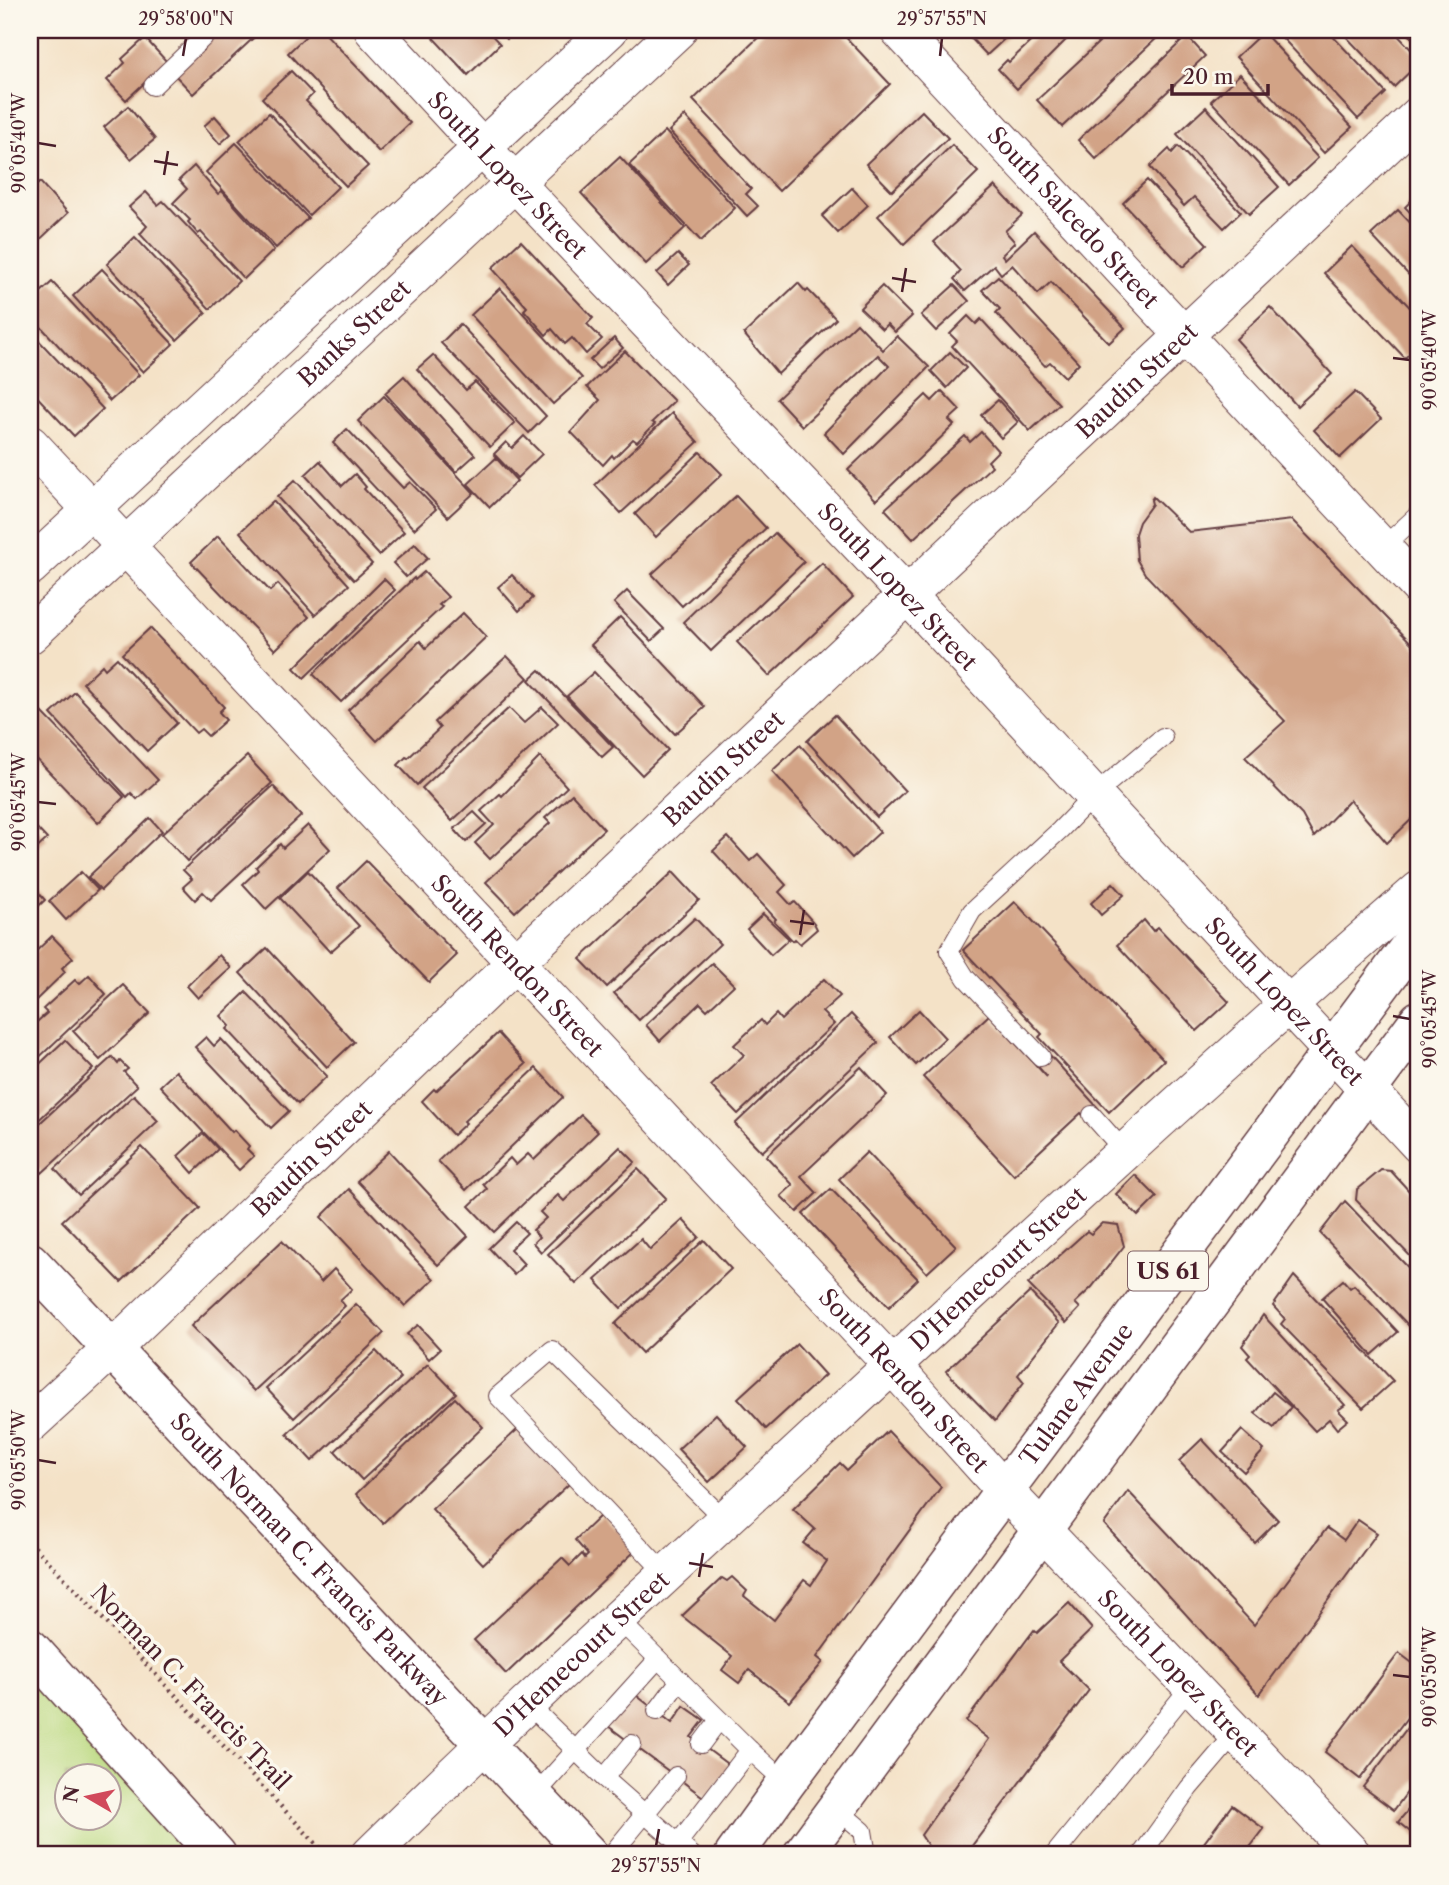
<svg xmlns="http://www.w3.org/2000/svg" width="1449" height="1885" viewBox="0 0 1449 1885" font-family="'Libre Caslon Text',serif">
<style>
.green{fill:#b9d87e;stroke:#827c54;stroke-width:2;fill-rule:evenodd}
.building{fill:#d2a386}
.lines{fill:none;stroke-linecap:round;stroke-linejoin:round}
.service-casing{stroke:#643c42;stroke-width:20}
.minor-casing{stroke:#643c42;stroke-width:39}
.tertiary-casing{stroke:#643c42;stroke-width:41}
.primary-casing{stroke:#643c42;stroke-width:41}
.path{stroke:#643c42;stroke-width:4.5;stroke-dasharray:2 5;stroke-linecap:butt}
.service{stroke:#fff;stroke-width:18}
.minor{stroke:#fff;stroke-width:37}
.tertiary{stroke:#fff;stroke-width:38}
.primary{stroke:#fff;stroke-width:38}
.ticks{fill:none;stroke:#4a1f2b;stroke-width:2.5}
.labels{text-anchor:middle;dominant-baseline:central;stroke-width:7;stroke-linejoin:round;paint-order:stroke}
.shield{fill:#fbf7ec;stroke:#7f6065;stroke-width:2}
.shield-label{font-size:23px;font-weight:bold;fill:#4a1f2b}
.street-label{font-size:24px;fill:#4a1f2b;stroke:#fbf7ec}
.neatline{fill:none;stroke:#4a1f2b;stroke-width:2.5}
.ticks-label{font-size:18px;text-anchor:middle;fill:#4a1f2b}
</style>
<rect width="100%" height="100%" fill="#fbf7ec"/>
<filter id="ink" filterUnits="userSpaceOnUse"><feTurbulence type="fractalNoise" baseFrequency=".0143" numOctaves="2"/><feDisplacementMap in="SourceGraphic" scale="14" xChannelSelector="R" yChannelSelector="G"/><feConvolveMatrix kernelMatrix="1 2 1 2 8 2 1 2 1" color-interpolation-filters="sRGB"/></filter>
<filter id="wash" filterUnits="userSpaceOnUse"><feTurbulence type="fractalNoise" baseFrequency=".00686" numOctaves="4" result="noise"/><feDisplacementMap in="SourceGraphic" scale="28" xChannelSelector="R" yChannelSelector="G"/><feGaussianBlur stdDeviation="1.57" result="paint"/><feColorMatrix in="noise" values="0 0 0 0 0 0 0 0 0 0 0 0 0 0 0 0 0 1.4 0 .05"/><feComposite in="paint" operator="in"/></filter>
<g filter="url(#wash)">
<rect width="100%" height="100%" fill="#f4e2c7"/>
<path class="green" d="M30 1648 217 1855H30ZM66 1776H108V1818H66Z"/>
<g id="blocks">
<g class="building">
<polygon points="213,30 262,30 193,94 172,72"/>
<polygon points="312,30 322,30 410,123 379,152 288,53"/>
<polygon points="426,30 487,30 500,44 468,75"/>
<polygon points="498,30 516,30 507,39"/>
<polygon points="766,30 839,30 890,84 779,191 693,100"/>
<polygon points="970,30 1014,30 987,55 966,33"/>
<polygon points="1043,30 1076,30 1017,89 998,69 1007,60 1009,62"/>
<polygon points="1112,30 1153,30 1159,36 1062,127 1037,100"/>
<polygon points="1275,30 1327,30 1386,93 1358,119"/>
<polygon points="1340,30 1393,30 1419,58 1419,63 1394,87"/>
<polygon points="1405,30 1419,30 1419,45"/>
<polygon points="1263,32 1352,127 1324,153 1236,57"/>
<polygon points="1187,36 1205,56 1096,159 1078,140"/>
<polygon points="145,38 167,62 126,100 107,80 125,63 122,59"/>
<polygon points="291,71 313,94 306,101 368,166 346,186 262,98"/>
<polygon points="1240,74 1318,158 1289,185 1211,101"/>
<polygon points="128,106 155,139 131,159 104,127"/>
<polygon points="1206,107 1279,187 1249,214 1177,134"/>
<polygon points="922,111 948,138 892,191 866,164"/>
<polygon points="269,113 338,187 309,215 239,141"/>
<polygon points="215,116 231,134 220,144 204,126"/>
<polygon points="685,116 751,189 746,194 758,206 747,216 669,131"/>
<polygon points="665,131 735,208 701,241 629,165"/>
<polygon points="236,143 308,218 276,248 206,172"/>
<polygon points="952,145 978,172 904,244 878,216"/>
<polygon points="1178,146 1241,212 1224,228 1194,197 1184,206 1150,167 1169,149 1172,153"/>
<polygon points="620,157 685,228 646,264 581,193"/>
<polygon points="194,166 218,194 222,191 274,250 244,279 201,232 198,234 188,222 190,220 173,203 187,189 179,180"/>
<polygon points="1147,180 1207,244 1183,267 1123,203"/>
<polygon points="40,182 68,213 30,249 30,192"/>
<polygon points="995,186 1022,215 1005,231 1015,242 1002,255 1005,259 1034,231 1125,328 1109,343 1051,282 1038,294 1012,265 1001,274 994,265 965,291 954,279 961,271 934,242"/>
<polygon points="852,188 868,205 838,233 822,216"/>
<polygon points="146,192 158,205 163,201 239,281 210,309 140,234 147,226 129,207"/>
<polygon points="1419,193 1419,222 1405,207"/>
<polygon points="1398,210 1419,232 1419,286 1371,235"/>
<polygon points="135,237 206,313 177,340 107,264"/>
<polygon points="521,241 593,318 587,324 602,339 586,354 572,338 565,344 552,329 546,335 524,310 527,307 492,268"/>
<polygon points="1352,246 1419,317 1419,344 1405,358 1324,273"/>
<polygon points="678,254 689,265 668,285 657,273"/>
<polygon points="102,269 173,344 143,372 73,296"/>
<polygon points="998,276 1079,363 1065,377 1050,362 1045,366 996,313 1000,309 982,290"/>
<polygon points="52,282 139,375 110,401 30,315 30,302"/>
<polygon points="798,283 806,292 808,290 836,319 778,374 744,334"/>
<polygon points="954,285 969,301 936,331 921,315"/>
<polygon points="882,286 912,316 895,332 887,324 882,329 860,308"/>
<polygon points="500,288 582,378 553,404 471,315"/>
<polygon points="1270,307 1332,374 1297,406 1236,339"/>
<polygon points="968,316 976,324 981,319 1059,404 1030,431 952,346 957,341 950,334"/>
<polygon points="857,323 883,350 897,336 929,367 844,454 824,433 889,366 878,355 802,426 777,399"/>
<polygon points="460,324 546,416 529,433 441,343"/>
<polygon points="30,331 103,409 74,436 30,389"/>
<polygon points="614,338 623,348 599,369 590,360"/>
<polygon points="625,351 674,401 652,422 655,424 637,442 633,439 614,458 612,455 603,465 571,432 600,400 587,387"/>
<polygon points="950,352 966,368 947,388 931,371"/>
<polygon points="433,355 466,390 475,382 515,423 490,447 417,369"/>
<polygon points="404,376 475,455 456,472 385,393"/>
<polygon points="942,391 960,410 949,420 954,425 876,500 848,470 926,395 932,401"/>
<polygon points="1355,392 1381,419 1340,458 1314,430"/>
<polygon points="384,396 474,493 448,517 358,421"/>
<polygon points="998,400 1018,422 1001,438 981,415"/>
<polygon points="672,413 698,442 621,513 595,485"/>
<polygon points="347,429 403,488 410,482 436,509 414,529 333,443"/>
<polygon points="981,432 998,451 988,461 992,466 913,539 885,509 965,436 970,442"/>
<polygon points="524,436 542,454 517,478 494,454 506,442 512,448"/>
<polygon points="700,452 722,474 656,537 635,514"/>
<polygon points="496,458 517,481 490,507 468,484"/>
<polygon points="320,461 342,486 355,474 366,487 364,489 404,532 379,555 305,475"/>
<polygon points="295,480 372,564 354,580 277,497"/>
<polygon points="736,496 766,528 682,606 652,574"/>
<polygon points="1153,497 1189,532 1292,520 1419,651 1419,812 1387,843 1350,800 1314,837 1302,815 1245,757 1285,721 1145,574 1137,560 1135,534 1139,522 1152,504 1151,500"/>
<polygon points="273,501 349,585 315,615 240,532"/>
<polygon points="775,533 804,562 711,651 683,622"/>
<polygon points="218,536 270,591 278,584 309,617 275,650 191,562"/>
<polygon points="415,544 428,558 406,577 393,563"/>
<polygon points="822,563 853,597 769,676 737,642"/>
<polygon points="424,572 448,597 439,605 442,607 341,702 313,674 414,578 415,580"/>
<polygon points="512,575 533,598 519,611 498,587"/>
<polygon points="384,579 395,590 304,678 294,668"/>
<polygon points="627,591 664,629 651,641 614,603"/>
<polygon points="463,613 486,637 377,741 348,710 420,641 426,648"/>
<polygon points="620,617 705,707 675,734 591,645"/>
<polygon points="150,628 224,707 219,712 226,720 208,736 201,729 196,733 122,654"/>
<polygon points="507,656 528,678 417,785 398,765 406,757 408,758 440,728 435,722"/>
<polygon points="117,658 177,723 147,751 83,683 102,665 105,669"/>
<polygon points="540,670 613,747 602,757 529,680"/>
<polygon points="594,672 668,750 642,775 567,696"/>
<polygon points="75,692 158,780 137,799 131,793 127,797 51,714"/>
<polygon points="542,707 558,723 452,821 422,788 509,708 524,723"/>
<polygon points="41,711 124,797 98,823 30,752 30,722"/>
<polygon points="835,715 905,791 877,817 807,741"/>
<polygon points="800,745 880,832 852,858 772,771"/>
<polygon points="247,756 272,783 187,861 162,834"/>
<polygon points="540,757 567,787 490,859 475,843 494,825 481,811 500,794 502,796"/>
<polygon points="273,786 301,816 211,900 203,892 195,900 183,887 192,879 183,870"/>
<polygon points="572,794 604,829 515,912 486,882 550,823 545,818"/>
<polygon points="474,812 486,824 466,842 454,829"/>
<polygon points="150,818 162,831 101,890 88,877"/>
<polygon points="30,821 47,839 30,855"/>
<polygon points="308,825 330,849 266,909 243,884 258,870 256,867 280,844 283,848"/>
<polygon points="728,837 750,861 758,854 786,885 779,892 791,905 795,902 814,923 817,929 800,944 795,939 793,941 774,921 776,919 713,851"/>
<polygon points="366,861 457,955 429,982 338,888"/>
<polygon points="308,871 359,926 330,952 280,898"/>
<polygon points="81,872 98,890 66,920 49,901"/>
<polygon points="673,872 699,900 607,987 580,959"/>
<polygon points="30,883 45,900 30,914"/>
<polygon points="1113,883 1124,895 1101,915 1091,903"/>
<polygon points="1015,902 1164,1060 1109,1112 1039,1037 1042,1034 963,950"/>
<polygon points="763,914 789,939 771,955 747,929"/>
<polygon points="695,918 720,944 639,1020 614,993"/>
<polygon points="1144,920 1153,931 1158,927 1229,1002 1197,1031 1117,945"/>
<polygon points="52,936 73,958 62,968 65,972 35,1001 30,996 30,957"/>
<polygon points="267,948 354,1042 327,1067 240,973"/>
<polygon points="219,955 231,968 198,998 187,986"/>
<polygon points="712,963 734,985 707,1010 700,1003 660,1041 646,1025"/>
<polygon points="89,975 106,994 30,1066 30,1028 47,1013 43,1009 75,980 79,984"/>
<polygon points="824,979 840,996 822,1012 834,1024 738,1114 711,1086 744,1055 734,1045 761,1020 765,1025 776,1014 781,1020"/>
<polygon points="123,985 150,1013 100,1060 73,1031"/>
<polygon points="246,992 327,1076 298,1104 227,1029 230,1026 221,1016"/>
<polygon points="919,1010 945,1038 916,1065 890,1037"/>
<polygon points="851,1014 878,1043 762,1152 735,1124"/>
<polygon points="989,1015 1047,1077 1035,1063 1047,1052 1099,1109 1087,1120 1081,1113 1014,1175 923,1077"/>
<polygon points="498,1033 526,1064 464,1121 466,1123 453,1135 422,1101 434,1089 436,1091"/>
<polygon points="206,1037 214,1046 221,1039 289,1111 271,1128 195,1047"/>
<polygon points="65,1040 93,1069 30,1128 30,1073"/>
<polygon points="112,1057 118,1064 120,1061 128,1069 124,1072 137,1086 42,1173 30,1159 30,1132"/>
<polygon points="861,1067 887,1095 801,1176 817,1193 797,1212 781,1196 793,1185 766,1156"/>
<polygon points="536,1068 563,1097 466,1190 438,1161"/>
<polygon points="176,1071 232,1132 234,1130 249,1146 247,1149 254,1156 239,1170 160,1086"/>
<polygon points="134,1095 158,1121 79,1195 55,1169"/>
<polygon points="581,1115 598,1132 494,1232 469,1206 487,1189 483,1184 510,1158 516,1165 528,1154 534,1160"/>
<polygon points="203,1133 218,1149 193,1173 178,1156"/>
<polygon points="142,1147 200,1208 121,1282 62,1221"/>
<polygon points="620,1147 635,1162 541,1252 533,1243 539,1237 533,1230 546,1218 540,1212 558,1195 564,1201"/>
<polygon points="389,1151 468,1236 438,1265 357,1181"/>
<polygon points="867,1152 956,1246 927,1273 839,1179"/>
<polygon points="638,1169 666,1198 576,1284 548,1254"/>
<polygon points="1381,1170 1391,1171 1419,1202 1419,1259 1416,1262 1356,1200 1357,1190"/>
<polygon points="1135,1175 1157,1197 1138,1216 1116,1194"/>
<polygon points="349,1189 434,1279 405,1306 321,1217"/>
<polygon points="831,1189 918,1279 889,1307 803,1214"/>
<polygon points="1345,1201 1419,1279 1419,1317 1410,1327 1320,1233"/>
<polygon points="683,1220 699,1237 621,1308 595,1280 641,1239 650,1250"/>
<polygon points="516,1222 527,1233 510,1249 524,1264 514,1275 489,1248"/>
<polygon points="1102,1223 1118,1225 1124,1246 1092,1287 1075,1303 1080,1308 1066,1323 1028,1284 1087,1231 1091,1234"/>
<polygon points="704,1240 731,1269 642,1353 615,1324"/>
<polygon points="282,1241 321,1282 334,1269 352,1289 340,1300 345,1306 254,1391 191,1326"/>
<polygon points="1294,1276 1393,1381 1363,1408 1281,1324 1285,1319 1273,1306"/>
<polygon points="1343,1280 1350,1288 1354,1285 1398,1332 1372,1355 1322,1298"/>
<polygon points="1030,1292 1059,1323 1018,1375 1024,1382 995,1421 946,1371"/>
<polygon points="356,1304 384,1333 294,1418 266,1388"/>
<polygon points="1263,1315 1345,1405 1338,1410 1348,1420 1337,1429 1329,1419 1315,1431 1247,1358 1250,1355 1242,1346"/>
<polygon points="418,1325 440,1349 429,1359 407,1334"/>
<polygon points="797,1344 825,1375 766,1429 738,1398"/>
<polygon points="376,1351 401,1378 312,1461 287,1434"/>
<polygon points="428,1364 456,1393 362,1480 335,1451"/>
<polygon points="1273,1392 1291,1407 1274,1428 1255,1413"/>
<polygon points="455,1398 483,1427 383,1523 356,1494"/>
<polygon points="716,1414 747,1447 709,1482 678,1449"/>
<polygon points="518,1429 569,1484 483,1564 432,1509"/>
<polygon points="1242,1430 1264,1450 1244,1472 1222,1452"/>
<polygon points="888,1431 941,1487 817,1657 823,1662 790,1702 749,1670 739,1683 722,1670 732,1656 682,1616 722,1578 727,1581 732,1577 747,1591 744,1596 774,1620 804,1580 811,1585 827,1561 803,1543 815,1529 793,1509 840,1463 847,1470"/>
<polygon points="1202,1439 1278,1520 1255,1543 1179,1461"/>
<polygon points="1128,1491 1254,1625 1327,1528 1344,1540 1358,1520 1377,1533 1259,1695 1104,1524"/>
<polygon points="602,1514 636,1550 506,1674 474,1640 562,1558 570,1566 582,1554 585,1558 588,1555 575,1540"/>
<polygon points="1069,1603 1092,1629 1059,1661 1089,1690 965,1855 934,1855 921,1835 989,1739 966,1721 1034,1630 1037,1633"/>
<polygon points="1399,1653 1419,1668 1419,1702 1360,1779 1325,1752"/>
<polygon points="632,1692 672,1723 684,1706 704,1720 691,1737 730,1766 706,1799 608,1726"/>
<polygon points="1419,1712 1419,1776 1394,1810 1363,1787"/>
<polygon points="1419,1797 1419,1839 1398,1822"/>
<polygon points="1232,1805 1264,1829 1244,1855 1195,1855"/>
</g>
</g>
</g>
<g filter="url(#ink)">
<use href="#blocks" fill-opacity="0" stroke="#643c42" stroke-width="2"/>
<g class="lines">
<defs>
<g id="service">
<polyline points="153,86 211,30"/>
<polyline points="1382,548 1419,514"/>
<polyline points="1041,1057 966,978 949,951 972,911 1060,830 1094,795 1163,737"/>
<polyline points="1092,1115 1125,1152"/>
<polyline points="666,1574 498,1396 552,1350 725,1520"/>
<polyline points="618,1619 750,1750"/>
<polyline points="528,1704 604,1778 678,1843"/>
<polyline points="657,1711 680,1680"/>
<polyline points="701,1744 719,1720"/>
<polyline points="604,1778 632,1744"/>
<polyline points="534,1796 658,1659"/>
<polyline points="836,1808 863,1831 867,1855"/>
<polyline points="611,1855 676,1776"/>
<polyline points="692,1855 678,1843 750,1750 786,1783"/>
<polyline points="1054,1855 1191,1686"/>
<polyline points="1141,1855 1189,1788 1236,1733"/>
</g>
<g id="minor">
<path id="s1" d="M373 30 482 148 907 595 1419 1145"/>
<path id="s2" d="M899 30 1419 587"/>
<path id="s3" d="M30 444 892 1365 1004 1490 1353 1855"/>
<polyline points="30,567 609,30"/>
<path id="s4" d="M30 635 678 30"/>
<path id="s5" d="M30 1424 112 1349 515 963 1419 115"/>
<path id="s6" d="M370 1855C516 1711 668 1573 819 1433 1017 1250 1215 1067 1419 890"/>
</g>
<g id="tertiary">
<path id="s7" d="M30 1262 589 1855"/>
<polyline points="30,1648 217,1855"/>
</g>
<g id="primary">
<path id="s8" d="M734 1855 786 1783 1419 934"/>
<polyline points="802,1855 1419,1020"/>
</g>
</defs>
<use href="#service" class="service-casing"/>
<use href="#minor" class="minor-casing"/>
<use href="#tertiary" class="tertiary-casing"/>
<use href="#primary" class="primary-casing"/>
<polyline class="path" points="30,1542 327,1855"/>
<use href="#service" class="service"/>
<use href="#minor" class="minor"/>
<use href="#tertiary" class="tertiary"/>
<use href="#primary" class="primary"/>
</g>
</g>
<path class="ticks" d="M183 56 186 38M940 56 942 38M38 143 56 146M154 161 178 165M164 175 168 151M892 278 916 282M902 292 906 268M1393 358 1410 360M38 802 56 804M790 921 814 924M800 935 804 910M1393 1016 1410 1019M38 1460 56 1463M689 1563 713 1567M699 1577 703 1553M1393 1675 1410 1677M656 1846 659 1829"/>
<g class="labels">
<rect class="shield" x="1128" y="1251.5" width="80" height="39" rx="5"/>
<g class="shield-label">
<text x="1168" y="1271">US 61</text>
</g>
<g class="street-label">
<text stroke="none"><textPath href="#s1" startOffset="198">South Lopez Street</textPath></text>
<text stroke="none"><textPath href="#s2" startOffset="256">South Salcedo Street</textPath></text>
<text stroke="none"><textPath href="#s4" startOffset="443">Banks Street</textPath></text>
<text stroke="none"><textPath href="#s5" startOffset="1521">Baudin Street</textPath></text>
<text stroke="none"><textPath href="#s1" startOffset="765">South Lopez Street</textPath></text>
<text stroke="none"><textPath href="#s5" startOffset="954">Baudin Street</textPath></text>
<text stroke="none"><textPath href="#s3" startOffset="714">South Rendon Street</textPath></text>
<text stroke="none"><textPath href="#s1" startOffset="1332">South Lopez Street</textPath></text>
<text stroke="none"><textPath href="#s5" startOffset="387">Baudin Street</textPath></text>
<text stroke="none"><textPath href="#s6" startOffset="859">D'Hemecourt Street</textPath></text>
<text stroke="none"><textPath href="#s3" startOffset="1281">South Rendon Street</textPath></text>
<text stroke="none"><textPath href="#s8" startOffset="574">Tulane Avenue</textPath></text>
<text stroke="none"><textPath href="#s7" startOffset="408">South Norman C. Francis Parkway</textPath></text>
<text stroke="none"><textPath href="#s6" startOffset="292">D'Hemecourt Street</textPath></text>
<text stroke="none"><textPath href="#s3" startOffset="1682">South Lopez Street</textPath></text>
<text transform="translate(191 1687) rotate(46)">Norman C. Francis Trail</text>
</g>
</g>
<rect width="1449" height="1885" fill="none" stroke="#fbf7ec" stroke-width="77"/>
<g transform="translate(88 1797) rotate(279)"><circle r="33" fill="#fbf7ec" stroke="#b4a19f" stroke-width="2"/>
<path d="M0-5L12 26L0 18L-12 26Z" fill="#d1495b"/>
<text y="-10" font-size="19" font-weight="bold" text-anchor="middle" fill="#4a1f2b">N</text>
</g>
<path d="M1172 84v10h96v-10" fill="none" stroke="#4a1f2b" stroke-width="3.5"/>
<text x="1183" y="84" font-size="21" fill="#4a1f2b" stroke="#fbf7ec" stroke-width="5" paint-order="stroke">20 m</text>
<rect x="38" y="38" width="1372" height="1808" class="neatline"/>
<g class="ticks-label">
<text x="186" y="25">29°58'00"N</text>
<text x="942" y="25">29°57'55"N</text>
<text transform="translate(19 143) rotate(-90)" y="6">90°05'40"W</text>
<text transform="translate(1430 360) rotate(-90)" y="6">90°05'40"W</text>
<text transform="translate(19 802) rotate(-90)" y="6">90°05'45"W</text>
<text transform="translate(1430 1019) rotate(-90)" y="6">90°05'45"W</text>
<text transform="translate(19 1460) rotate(-90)" y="6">90°05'50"W</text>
<text transform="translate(1430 1677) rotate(-90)" y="6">90°05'50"W</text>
<text x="656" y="1872">29°57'55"N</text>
</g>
</svg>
